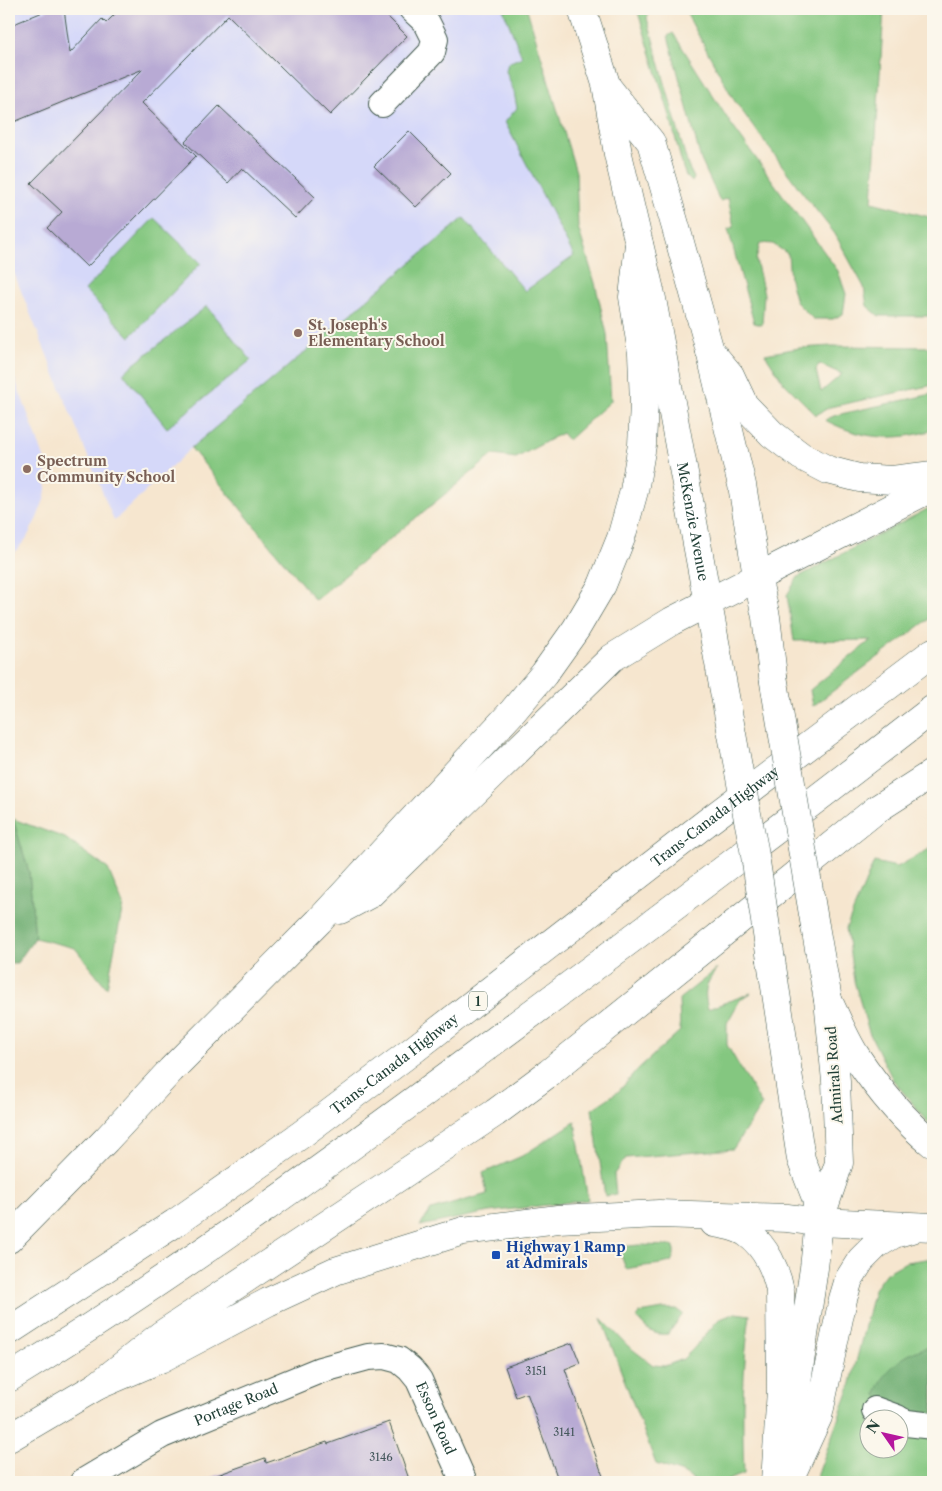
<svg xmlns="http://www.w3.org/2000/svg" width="942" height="1491" viewBox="0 0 942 1491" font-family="'Libre Caslon Text',serif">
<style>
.built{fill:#d5d8f9}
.green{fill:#84c780;stroke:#52825a;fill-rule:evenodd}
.forest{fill:#6bac6e;stroke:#457451}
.building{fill:#b8aad4}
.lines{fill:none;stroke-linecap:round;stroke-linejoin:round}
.minor-casing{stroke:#3f564b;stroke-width:28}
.major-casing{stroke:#3f564b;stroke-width:29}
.highway-casing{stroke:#3f564b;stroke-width:29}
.minor{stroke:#fff;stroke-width:26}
.major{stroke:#fff;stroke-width:28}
.highway{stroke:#fff;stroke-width:28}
.major-bridge-casing{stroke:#3f564b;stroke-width:29;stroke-linecap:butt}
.major-bridge{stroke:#fff;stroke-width:28}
.education-dot{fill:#8d6e63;stroke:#fbf7ec;stroke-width:2}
.transit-dot{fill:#1a4fb4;stroke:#fbf7ec;stroke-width:2}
.labels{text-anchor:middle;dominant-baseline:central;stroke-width:4;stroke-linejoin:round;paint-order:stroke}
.number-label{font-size:11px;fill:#45585c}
.shield{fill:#fbf7ec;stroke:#61756b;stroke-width:1}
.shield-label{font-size:12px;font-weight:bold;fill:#1f3d34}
.education-label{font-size:14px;font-weight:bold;fill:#785e54;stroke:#fbf7ec;text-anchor:start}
.street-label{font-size:14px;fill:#1f3d34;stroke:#fbf7ec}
.transit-label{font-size:14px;font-weight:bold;fill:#164399;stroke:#fbf7ec;text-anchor:start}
</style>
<rect width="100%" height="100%" fill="#fbf7ec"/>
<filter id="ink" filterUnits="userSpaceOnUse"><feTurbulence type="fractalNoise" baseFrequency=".02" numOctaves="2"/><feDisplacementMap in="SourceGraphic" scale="10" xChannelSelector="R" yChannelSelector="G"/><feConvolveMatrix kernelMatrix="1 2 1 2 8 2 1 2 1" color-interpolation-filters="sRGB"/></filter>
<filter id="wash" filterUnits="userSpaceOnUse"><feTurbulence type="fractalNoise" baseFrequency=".0096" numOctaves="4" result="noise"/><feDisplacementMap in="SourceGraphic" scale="20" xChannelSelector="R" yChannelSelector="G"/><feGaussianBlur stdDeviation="1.12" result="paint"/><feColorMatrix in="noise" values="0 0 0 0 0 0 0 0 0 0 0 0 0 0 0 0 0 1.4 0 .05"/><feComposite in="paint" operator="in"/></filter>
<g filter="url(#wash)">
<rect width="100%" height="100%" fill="#f6e6cf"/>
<g class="built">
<polygon points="9,9 503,9 537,96 506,122 574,255 315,600 191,448 114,521 9,261"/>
<polygon points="9,363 45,460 47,479 45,497 37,518 26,539 9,559"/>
</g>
<g class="green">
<polygon points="503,9 527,9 576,172 578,227 595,283 607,334 611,401 568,440 562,433 516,458 493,455 315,600 191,448 464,218 525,291 574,256 505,122 517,108 514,92 506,71 508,63 522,57"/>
<polygon points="637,9 652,9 647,18 688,166 694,178 692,182 686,176 683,168 669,113"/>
<polygon points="684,9 884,9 872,202 933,218 933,316 879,316 867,306 864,287 835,234 801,191 734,100"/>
<polygon points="673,33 731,124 838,271 846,294 843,314 833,319 813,319 796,302 790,280 788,254 773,244 760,243 756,260 764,294 762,325 754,323 728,229 734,227 728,198 720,201 701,160 668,36"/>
<polygon points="154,218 201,263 130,337 85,290"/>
<polygon points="207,306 251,360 167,428 123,373"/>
<path d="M832 346 933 347V385L830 407 816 415 784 383 765 354 799 348ZM819 364 842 374 821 392 816 370Z"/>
<path d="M932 394 933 401V430C894 442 861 439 825 420L836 415Z"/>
<polygon points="933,506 933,616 813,706 810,690 871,640 794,641 787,595 798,577"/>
<polygon points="13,819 65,838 108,869 123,905 107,988 75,948 35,938 29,872"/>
<polygon points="933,847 933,1128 893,1080 869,1032 854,981 846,928 874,862 897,867"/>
<path d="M717 969C706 983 703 991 708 1009L751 993 740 1000 727 1023V1045L762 1105 733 1149 626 1158 614 1174 616 1194 605 1196 592 1109 619 1091 639 1068 680 1031 679 999Z"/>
<polygon points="575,1122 588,1200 489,1212 420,1226 431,1210 487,1194 483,1173 522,1156"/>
<path d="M639 1245 674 1246V1255L671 1262C656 1266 642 1265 626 1269L618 1247Z"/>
<path d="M933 1258V1482H815L850 1387 874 1289 886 1273 906 1262ZM870 1418H900V1448H870Z"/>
<path d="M663 1309H676L683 1314 668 1334C653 1336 646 1329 637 1318L640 1313Z"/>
<path d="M735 1313 750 1315C742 1368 742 1421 744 1474L722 1482H701L695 1481 683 1473 656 1464 601 1318 628 1346 653 1365 665 1366 683 1359 694 1348 718 1320Z"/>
</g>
<g class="forest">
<polygon points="9,815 13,819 29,872 35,938 17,963 9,963"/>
<path d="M933 1346V1413L915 1412 880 1402 876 1394C884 1368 907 1351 933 1346Z"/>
</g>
<g id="blocks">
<g class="building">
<polygon points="50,9 64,9 70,53 102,19 106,23 120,9 380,9 407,36 330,115 228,15 142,103 196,156 87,267 47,228 62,212 31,183 143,69 9,124 9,26"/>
<polygon points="219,106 315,197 295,218 242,168 228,183 185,142"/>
<polygon points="409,131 451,173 416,207 374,166"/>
<polygon points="572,1343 580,1363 565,1369 605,1482 559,1482 527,1393 516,1397 505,1367"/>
<polygon points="389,1422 410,1482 206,1482 206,1479 265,1458 266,1463 327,1442 328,1444"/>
</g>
</g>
</g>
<g filter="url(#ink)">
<use href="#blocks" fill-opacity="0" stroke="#3f564b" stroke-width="1"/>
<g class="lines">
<defs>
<g id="minor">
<polyline points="382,104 432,52 435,39 427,23 412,9"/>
<polyline points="875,1410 897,1418"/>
<polyline points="900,1420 907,1423 933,1426"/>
<path id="s1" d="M83 1482 162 1435 320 1370 368 1357 384 1356 399 1360 410 1369 419 1380 464 1482"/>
</g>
<g id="major">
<path id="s2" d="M582 9 606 84 618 154 652 299 743 794"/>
<polyline points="608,88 651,142 676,228 710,351 742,485 757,576 766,617 773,676"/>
<polyline points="771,960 801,1159 816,1198 819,1221"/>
<polyline points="787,1435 796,1389 814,1268 819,1222 839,1163 836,1081 828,1000 815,926"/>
</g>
<g id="highway">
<polyline points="710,351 730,375 744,405 772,434 801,456 828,470 859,478 892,480 933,475"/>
<polyline points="340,910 370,894 612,658 672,621 933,487"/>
<path d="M828 1000C837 1019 845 1039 856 1056 878 1089 903 1120 933 1144"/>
<path d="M714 1223C724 1224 740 1228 748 1234 766 1247 776 1270 780 1291L781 1390 775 1482"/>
<polyline points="9,1239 106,1140 171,1070 319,921 513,711 544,674 576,629 602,585 621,538 634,491 642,445 644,403 642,353 633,297 639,244"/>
<path id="s3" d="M9 1331 175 1223 302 1134 412 1051 706 823 933 652"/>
<path d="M9 1378C182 1272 345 1152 508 1031 651 925 793 818 933 709"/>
<polyline points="97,1386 161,1335 495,1113 549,1073 877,809 933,773"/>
<polyline points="9,1438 97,1386 160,1359 268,1302 335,1271 463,1231 558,1219 659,1214 787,1218 819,1222 933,1227"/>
<polyline points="778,1482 794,1469 818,1417 843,1299 849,1279 861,1260 876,1245 894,1234 911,1229"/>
</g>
</defs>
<use href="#minor" class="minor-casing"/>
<use href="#major" class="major-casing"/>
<use href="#highway" class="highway-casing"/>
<use href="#minor" class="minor"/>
<use href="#major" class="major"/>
<use href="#highway" class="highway"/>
<defs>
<g id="major-bridge">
<polyline points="773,676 815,926"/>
<polyline points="743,794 754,849 771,960"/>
</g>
</defs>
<use href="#major-bridge" class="major-bridge-casing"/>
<use href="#major-bridge" class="major-bridge"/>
</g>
</g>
<g class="education-dot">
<circle cx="298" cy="333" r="5"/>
<circle cx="27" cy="469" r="5"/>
</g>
<rect class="transit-dot" x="491" y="1250" width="10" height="10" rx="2.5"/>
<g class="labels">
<g class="number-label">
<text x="536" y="1371">3151</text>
<text x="564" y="1432">3141</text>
<text x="381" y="1457">3146</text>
</g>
<rect class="shield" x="469" y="991.5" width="18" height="19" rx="4"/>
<g class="shield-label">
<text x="478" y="1001">1</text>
</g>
<g class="education-label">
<text x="308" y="325">St. Joseph's<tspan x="308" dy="16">Elementary School</tspan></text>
<text x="37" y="461">Spectrum<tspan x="37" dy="16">Community School</tspan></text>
</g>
<g class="street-label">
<text stroke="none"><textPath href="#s2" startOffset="525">McKenzie Avenue</textPath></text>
<text stroke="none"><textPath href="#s3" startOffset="874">Trans-Canada Highway</textPath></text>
<text stroke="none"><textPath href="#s3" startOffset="469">Trans-Canada Highway</textPath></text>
<text transform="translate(834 1075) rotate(-94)">Admirals Road</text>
<text stroke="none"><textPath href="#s1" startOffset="172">Portage Road</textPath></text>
<text stroke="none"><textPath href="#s1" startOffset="414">Esson Road</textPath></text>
</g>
<g class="transit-label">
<text x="506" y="1247">Highway 1 Ramp<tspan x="506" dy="16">at Admirals</tspan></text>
</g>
</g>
<rect width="942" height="1491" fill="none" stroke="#fbf7ec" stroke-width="30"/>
<g transform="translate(884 1434) rotate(304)"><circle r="24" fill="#fbf7ec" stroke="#a3ada2"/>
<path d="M0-4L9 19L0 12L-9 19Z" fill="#b5179e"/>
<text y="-8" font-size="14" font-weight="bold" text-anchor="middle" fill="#1f3d34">N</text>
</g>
</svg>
